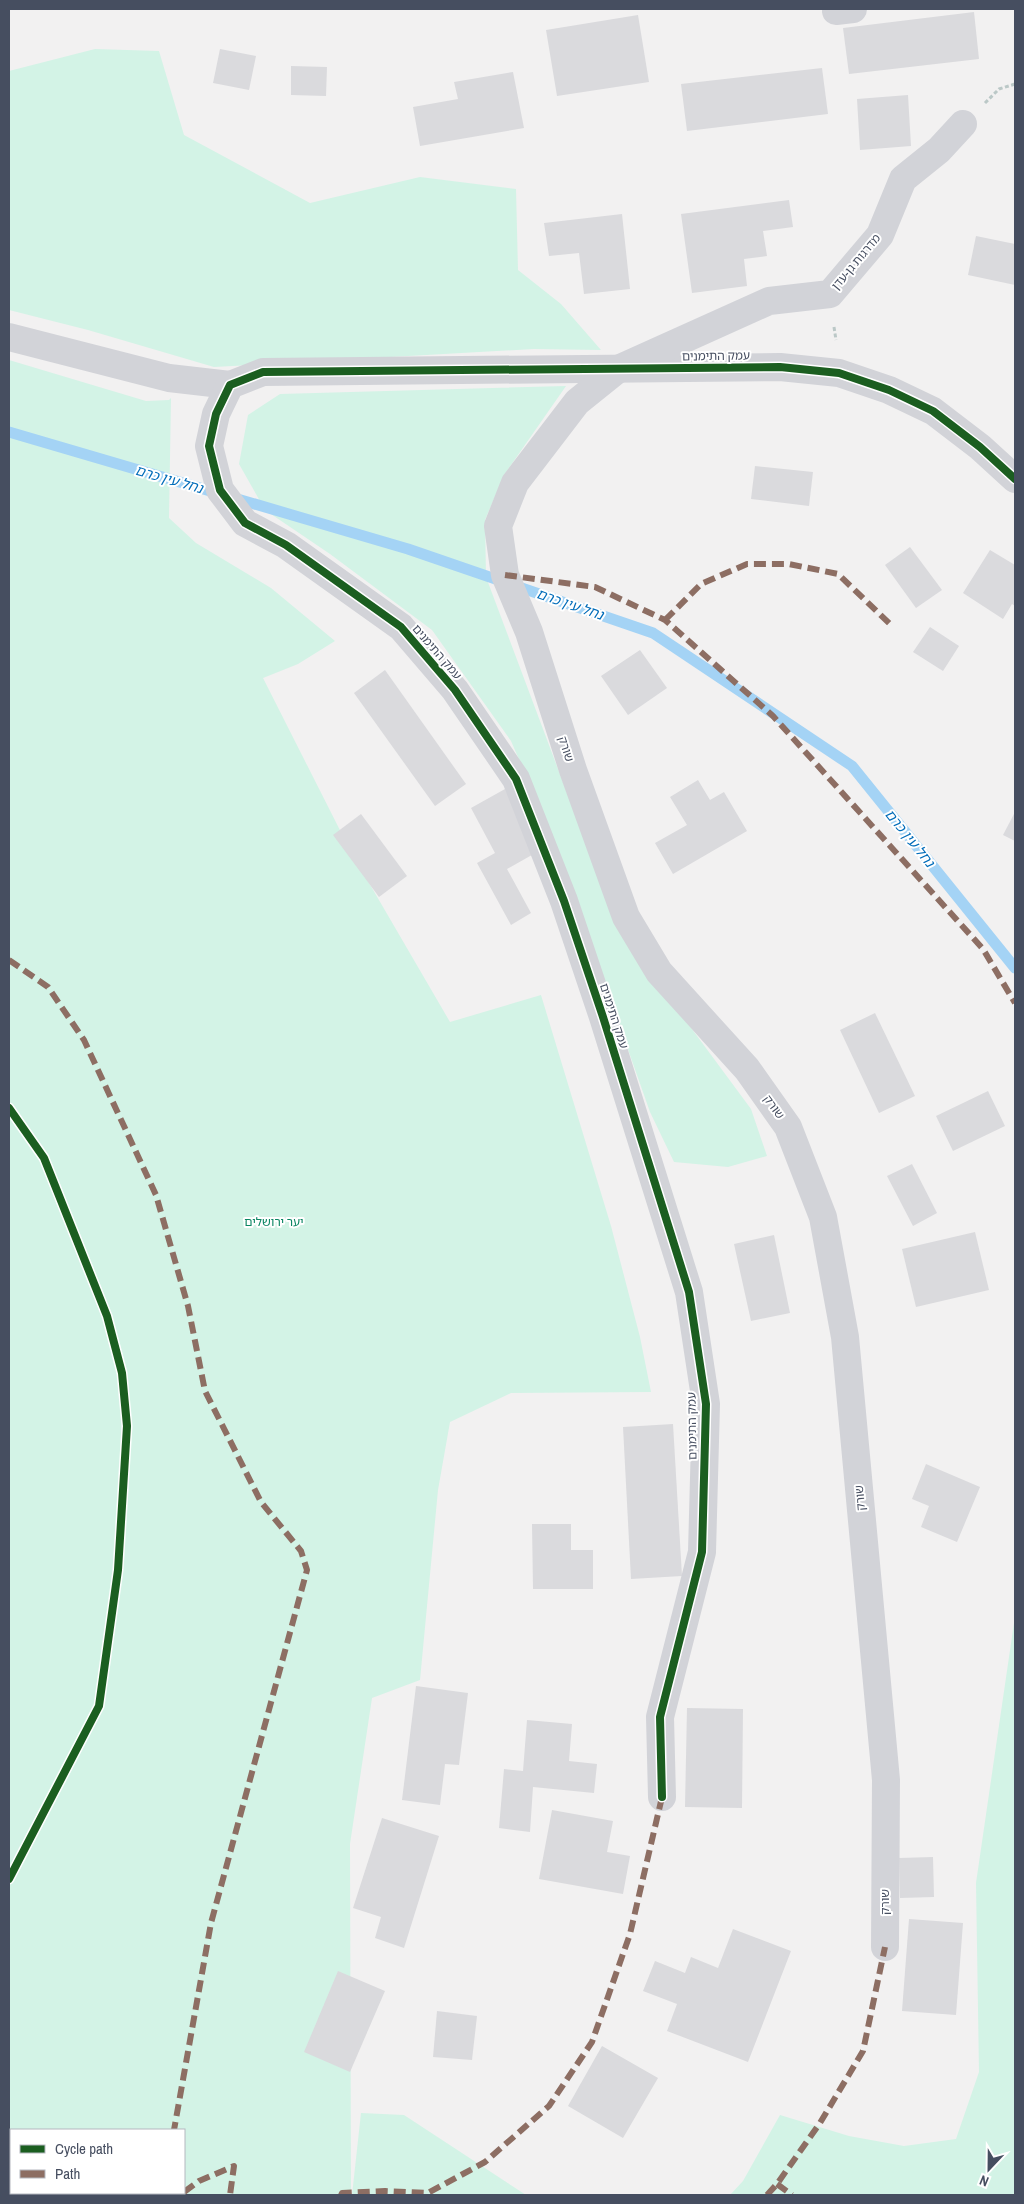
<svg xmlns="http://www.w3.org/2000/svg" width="1024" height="2204" viewBox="0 0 1024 2204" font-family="'Archivo Narrow','Noto Sans Hebrew',sans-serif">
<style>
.green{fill:#d3f3e6;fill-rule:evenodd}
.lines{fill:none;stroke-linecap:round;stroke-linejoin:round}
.stream{stroke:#a4d3f5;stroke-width:11}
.building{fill:#dadadd}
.path{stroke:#bbc8c7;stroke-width:3;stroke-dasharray:4 2.5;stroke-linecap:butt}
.minor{stroke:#d2d3d8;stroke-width:28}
.quiet{stroke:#8d6e63;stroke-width:6;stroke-dasharray:12 6;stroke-linecap:butt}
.cycleway-casing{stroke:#fff;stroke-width:11}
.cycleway{stroke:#1b5e20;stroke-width:8}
.labels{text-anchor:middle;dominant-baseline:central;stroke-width:4;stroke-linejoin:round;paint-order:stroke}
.street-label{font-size:12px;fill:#464e60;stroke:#fff}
.park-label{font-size:12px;fill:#0c8663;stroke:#fff}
.water-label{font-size:14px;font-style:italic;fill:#006cb9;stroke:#fff}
</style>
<rect width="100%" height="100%" fill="#f2f1f1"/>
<g class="green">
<polygon points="95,49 159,51 184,135 310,203 420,177 516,189 518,270 561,304 601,350 534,349 214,367 88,330 9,310 9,71"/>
<path d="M9 360 146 401 169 400 171 398 169 518 196 543 271 588 335 641 298 664 263 678 351 852 450 1022 541 995 611 1226 640 1337 651 1392 511 1393 450 1422 438 1490 420 1680 372 1698 350 1844 351 2195H9ZM11 2130H184V2193H11Z"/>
<polygon points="566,386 504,475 485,520 486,577 618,929 751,1109 767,1156 728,1167 674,1162 650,1112 555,842 511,741 432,630 330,554 265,510 239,464 248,415 280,394"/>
<polygon points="1015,1616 1015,2195 730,2195 743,2181 780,2115 849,2136 904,2146 956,2139 979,2072 976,1883"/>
<polygon points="361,2113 404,2115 526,2195 352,2195"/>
</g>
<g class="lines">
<polyline class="stream" points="9,432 408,549 653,633 852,766 1015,968"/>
</g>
<g class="building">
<polygon points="974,12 979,59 849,74 843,28"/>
<polygon points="638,15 649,82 557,96 546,30"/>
<polygon points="220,49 256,56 249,90 213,83"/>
<polygon points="291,66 327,67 326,96 291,95"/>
<polygon points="822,68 828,114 687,131 681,84"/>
<polygon points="513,72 524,128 420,146 413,107 458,99 454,82"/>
<polygon points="908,95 911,146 860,150 857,99"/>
<polygon points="789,200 793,227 763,231 767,256 744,259 747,286 692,293 681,214"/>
<polygon points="622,214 630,289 584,294 579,253 549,256 544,223"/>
<polygon points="976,236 1015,244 1015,285 968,275"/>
<polygon points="755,466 813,472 809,506 751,499"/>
<polygon points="910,547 942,590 916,608 885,565"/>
<polygon points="990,550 1015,565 1015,606 1012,604 1003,619 963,593"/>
<polygon points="930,627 959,646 943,671 913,652"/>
<polygon points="640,650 667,688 628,715 601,676"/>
<polygon points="385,670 466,784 435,806 354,693"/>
<polygon points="698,780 710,800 724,792 747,831 673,874 655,843 687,825 670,797"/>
<polygon points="505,789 539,851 507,869 531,913 511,925 477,863 495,853 471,808"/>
<polygon points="1015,812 1015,841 1003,835"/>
<polygon points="361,814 407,876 379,897 333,835"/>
<polygon points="875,1013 915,1096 879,1113 840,1030"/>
<polygon points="988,1091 1005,1126 953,1151 936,1116"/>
<polygon points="912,1164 937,1213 913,1226 887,1176"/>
<polygon points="975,1232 989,1290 916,1307 902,1249"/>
<polygon points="774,1235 790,1313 751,1321 734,1244"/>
<polygon points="673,1424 682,1576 631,1579 623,1427"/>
<polygon points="926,1464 980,1487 957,1542 921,1527 929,1506 912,1499"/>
<polygon points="532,1524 571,1524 571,1550 593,1550 593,1589 533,1589"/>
<polygon points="416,1686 468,1693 459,1765 445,1764 440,1805 402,1800"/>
<polygon points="687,1708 743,1709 742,1808 685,1807"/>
<polygon points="527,1720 572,1724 569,1761 597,1764 594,1793 533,1787 530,1832 499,1828 504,1769 523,1771"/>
<polygon points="552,1810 613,1821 607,1852 630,1856 623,1894 539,1879"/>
<polygon points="382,1818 439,1836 404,1948 375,1938 381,1917 353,1908"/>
<polygon points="933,1857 934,1897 900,1898 899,1858"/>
<polygon points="909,1919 963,1923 956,2015 902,2011"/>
<polygon points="733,1929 791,1951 748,2062 667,2031 677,2004 643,1991 655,1961 685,1973 691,1957 718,1968"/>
<polygon points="338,1971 385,1991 350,2072 304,2052"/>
<polygon points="437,2011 477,2016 472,2060 433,2057"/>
<polygon points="602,2046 658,2078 623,2138 568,2106"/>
</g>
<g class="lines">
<g class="path">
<polyline points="985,103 999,89 1015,84"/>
<polyline points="834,327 836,340"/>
</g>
<g class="minor">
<polyline points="836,11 853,9"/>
<polyline points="9,337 169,378 230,385"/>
<polyline points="662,1797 660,1717 702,1552 706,1404 689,1292 603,1017 564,901 516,779 455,690 401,627 286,545 245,523 220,490 209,446 216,414 230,385 263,372 780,367 839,373 889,390 933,411 980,447 1015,479"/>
<polyline points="885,1947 886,1780 845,1337 823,1217 788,1127 747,1069 659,972 626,917 573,770 529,632 505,575 498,526 515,483 577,402 618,369 769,301 830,294 880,235 903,179 939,150 963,124"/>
</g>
<g class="quiet">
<polyline points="505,575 595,587 665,620 773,716 983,949 1015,1003"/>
<polyline points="665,620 701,584 747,564 789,564 838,574 891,625"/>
<polyline points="9,960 48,987 84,1040 156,1195 188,1306 205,1391 261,1502 301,1551 307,1570 211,1923 174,2130"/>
<polyline points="9,2148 11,2148"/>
<polyline points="777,2184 792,2195"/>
<polyline points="184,2192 199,2181 234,2166 230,2195"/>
<polyline points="162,2195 163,2193"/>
<polyline points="341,2195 342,2193 385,2191 428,2193 485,2162 549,2106 592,2042 630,1934 662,1797"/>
<polyline points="767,2195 777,2184 820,2123 863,2051 885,1947"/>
</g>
<defs>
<g id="cycleway">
<polyline points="9,1108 44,1158 107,1316 122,1373 127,1426 118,1570 99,1706 9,1879"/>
<polyline points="662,1797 660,1717 702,1552 706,1404 689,1292 603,1017 564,901 516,779 455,690 401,627 286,545 245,523 220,490 209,446 216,414 230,385 263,372 780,367 839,373 889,390 933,411 980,447 1015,479"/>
</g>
</defs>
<use href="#cycleway" class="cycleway-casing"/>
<use href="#cycleway" class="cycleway"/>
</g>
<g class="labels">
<g class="street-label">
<text transform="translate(856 262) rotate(-50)">מדרגות גן-עדן</text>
<text transform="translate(716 356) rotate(-1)">עמק התימנים</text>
<text transform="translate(437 652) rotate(49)">עמק התימנים</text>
<text transform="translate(566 749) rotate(72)">שורק</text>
<text transform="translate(614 1016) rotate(72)">עמק התימנים</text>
<text transform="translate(774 1107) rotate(54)">שורק</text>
<text transform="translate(692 1426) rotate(-91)">עמק התימנים</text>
<text transform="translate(860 1498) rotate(-95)">שורק</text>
<text transform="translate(885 1902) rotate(-90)">שורק</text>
</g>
<g class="park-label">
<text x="274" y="1222">יער ירושלים</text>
</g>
<g class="water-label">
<text transform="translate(169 479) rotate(16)">נחל עין כרם</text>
<text transform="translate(570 604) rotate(19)">נחל עין כרם</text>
<text transform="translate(910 838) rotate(51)">נחל עין כרם</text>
</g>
</g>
<rect width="1024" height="2204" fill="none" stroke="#464e60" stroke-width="20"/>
<rect x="10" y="2129" width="175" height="65" fill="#ffffff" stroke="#b5b8bf"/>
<rect x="20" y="2145" width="25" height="8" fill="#1b5e20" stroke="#b5b8bf"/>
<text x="55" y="2154" font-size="15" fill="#464e60">Cycle path</text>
<rect x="20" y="2170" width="25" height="8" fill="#8d6e63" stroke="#b5b8bf"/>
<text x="55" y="2179" font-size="15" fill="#464e60">Path</text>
<g transform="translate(989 2169) rotate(202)" stroke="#ffffff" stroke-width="4" paint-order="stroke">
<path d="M0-4L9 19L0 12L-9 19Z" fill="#464e60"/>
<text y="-8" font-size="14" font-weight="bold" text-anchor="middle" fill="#464e60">N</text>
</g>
</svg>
